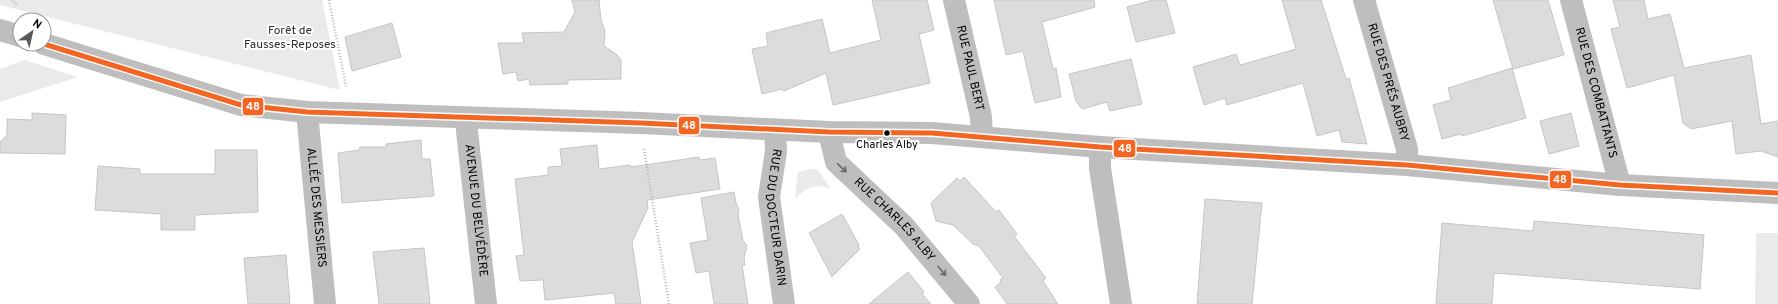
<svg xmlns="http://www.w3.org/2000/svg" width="1778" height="304" viewBox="0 0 1778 304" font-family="Overpass,sans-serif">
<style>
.green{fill:#eaeaea}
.building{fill:#dcdcdc;stroke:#c5c5c5}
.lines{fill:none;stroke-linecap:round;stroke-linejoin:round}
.path{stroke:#b8b8b8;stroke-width:2.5;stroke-dasharray:1 2;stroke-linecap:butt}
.minor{stroke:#bebebe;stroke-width:22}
.bus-1-casing{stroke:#fff;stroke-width:8}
.bus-1{stroke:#f26522;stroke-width:5}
.oneway{stroke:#686868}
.bus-dot{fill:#000;stroke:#fff;stroke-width:1.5}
.labels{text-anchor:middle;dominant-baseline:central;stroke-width:4;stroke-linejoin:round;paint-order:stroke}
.bus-label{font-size:11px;fill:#000;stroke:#fff}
.park-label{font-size:12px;fill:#2f2f2f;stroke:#fff}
.street-label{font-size:12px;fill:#000;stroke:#fff}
.line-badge{stroke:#fff;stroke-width:1.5}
.badge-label{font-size:11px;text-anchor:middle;font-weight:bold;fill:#fff}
</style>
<rect width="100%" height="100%" fill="#fff"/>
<g class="green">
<polygon points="0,0 322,0 340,90 0,5"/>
<polygon points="24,60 78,77 0,102 0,69"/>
<path d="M811 169H817L831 189C814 183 807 187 795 199L798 172Z"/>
<polygon points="1756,233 1778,233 1778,304 1755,304"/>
</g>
<g class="building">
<polygon points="572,0 599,0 601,20 605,31 604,46 616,54 621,60 621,79 568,80 568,84 530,85 529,79 518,81 516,72 503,74 498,43 524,43 522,33 564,32 575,12"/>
<polygon points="872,0 927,0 934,30 919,34 930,83 833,105 826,73 784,91 782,89 762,94 752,49 768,46 766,33 822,19 830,53 881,40"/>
<polygon points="994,0 1094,0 1095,7 1042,22 1053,69 1056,68 1061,97 1035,103 1023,51 1006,55"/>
<polygon points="1153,0 1166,0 1175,33 1136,42 1127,7"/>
<polygon points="1282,0 1321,0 1346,79 1349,78 1367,144 1342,142 1339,130 1317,136 1303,83 1227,105 1225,98 1204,105 1193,67 1236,54 1240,65 1296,49"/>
<polygon points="1493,0 1548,0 1564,55 1513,69"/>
<polygon points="1613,0 1644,0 1648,19 1670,14 1684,68 1751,55 1761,124 1778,121 1778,157 1761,151 1736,154 1732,121 1691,129 1683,123 1674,75 1627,88 1611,29 1620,27"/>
<polygon points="392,23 401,57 352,71 345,37"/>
<polygon points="1131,59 1142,104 1110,111 1107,102 1082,109 1076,101 1069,74"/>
<polygon points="1512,68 1526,118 1462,136 1461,134 1442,139 1433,105 1451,100 1448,88"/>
<polygon points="32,113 66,115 65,154 0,153 0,142 7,135 7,119 32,120"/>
<polygon points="1571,113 1579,146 1549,154 1540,121"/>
<polygon points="421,140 422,159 430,159 434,196 342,203 338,153 359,150 360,147 386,147 386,144"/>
<polygon points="597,145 599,169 630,165 631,167 699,157 699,160 715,158 720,189 647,200 648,208 632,242 641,304 616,304 614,293 545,300 543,280 520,281 516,256 524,255 515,179 548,175 548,167 562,166 560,149"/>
<polygon points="215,150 257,150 258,212 195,215 195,230 161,230 161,214 95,210 98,166 140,169 140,174 215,174"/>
<polygon points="964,177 996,212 999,210 1017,234 1014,236 1046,278 1043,281 1058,304 1007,304 995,287 1001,282 1000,280 1003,278 979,246 973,244 953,225 936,221 931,203 957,178 960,181"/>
<polygon points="734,192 736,203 739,210 738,215 743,240 747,246 744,258 745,265 742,265 748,304 714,304 709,271 696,273 690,243 708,240 701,198"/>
<polygon points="1205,199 1262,203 1252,304 1197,304"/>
<polygon points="842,214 859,245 858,247 860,249 832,277 809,233"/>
<polygon points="1534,221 1704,235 1700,289 1494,273 1492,304 1436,304 1442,223 1533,231"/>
<polygon points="424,248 430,304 379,304 373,252"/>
<polygon points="286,255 290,304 248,304 244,258"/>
<polygon points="908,272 924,292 922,294 931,304 869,304"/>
</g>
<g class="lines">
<g class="path">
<polyline points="12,0 18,7"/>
<polyline points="329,0 346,86"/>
<polyline points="644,149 669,304"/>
</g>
<g class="minor">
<path id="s1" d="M954 0 981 117 982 137"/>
<path id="s2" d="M1364 0 1407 149V165"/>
<path id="s3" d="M1571 0 1620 185"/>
<polyline points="0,30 20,36"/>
<polyline points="44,44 241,105 307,112 641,123 829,132 932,133 1100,147 1407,165 1620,185 1778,193"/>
<path id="s4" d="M307 112 325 304"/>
<path id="s5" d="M467 118V131L486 304"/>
<path id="s6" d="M775 130 776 151 769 197 784 304"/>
<path id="s7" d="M829 132 836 162 904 226 969 304"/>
<polyline points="1100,147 1100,168 1121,304"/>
</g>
<defs>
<polyline id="bus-1" points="44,44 241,105 307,112 641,123 829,132 932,133 1100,147 1407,165 1620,185 1778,193"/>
</defs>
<use href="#bus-1" class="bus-1-casing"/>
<use href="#bus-1" class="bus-1"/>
</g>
<defs><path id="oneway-shaft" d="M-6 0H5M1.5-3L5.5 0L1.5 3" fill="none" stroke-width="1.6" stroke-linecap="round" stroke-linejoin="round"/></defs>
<g class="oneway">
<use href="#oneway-shaft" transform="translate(842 168) rotate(43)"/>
<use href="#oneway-shaft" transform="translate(942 271) rotate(50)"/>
</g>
<circle class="bus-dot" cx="887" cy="133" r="3.5"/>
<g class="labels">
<g class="bus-label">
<text x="887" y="145">Charles Alby</text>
</g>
<g class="park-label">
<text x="290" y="31">Forêt de<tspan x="290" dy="14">Fausses-Reposes</tspan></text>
</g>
<g class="street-label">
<text stroke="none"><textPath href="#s1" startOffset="70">RUE PAUL BERT</textPath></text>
<text stroke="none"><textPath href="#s2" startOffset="86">RUE DES PRÉS AUBRY</textPath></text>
<text stroke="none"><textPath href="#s3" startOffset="96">RUE DES COMBATTANTS</textPath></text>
<text stroke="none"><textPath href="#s4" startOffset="96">ALLÉE DES MESSIERS</textPath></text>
<text stroke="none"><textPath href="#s5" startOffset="93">AVENUE DU BELVÉDÈRE</textPath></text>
<text stroke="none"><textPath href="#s6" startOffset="88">RUE DU DOCTEUR DARIN</textPath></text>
<text stroke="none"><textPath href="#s7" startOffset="113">RUE CHARLES ALBY</textPath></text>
</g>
</g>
<g class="line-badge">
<rect x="242" y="97" width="22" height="19" rx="4" fill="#f26522"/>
<rect x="678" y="116" width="22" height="19" rx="4" fill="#f26522"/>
<rect x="1113" y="139" width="23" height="19" rx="4" fill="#f26522"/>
<rect x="1549" y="170" width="23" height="19" rx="4" fill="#f26522"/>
</g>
<g class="badge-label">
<text x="253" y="110">48</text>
<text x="689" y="129">48</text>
<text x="1125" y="152">48</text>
<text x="1560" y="183">48</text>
</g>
<g transform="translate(32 32) rotate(34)"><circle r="19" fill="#ffffff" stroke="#999999"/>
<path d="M0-3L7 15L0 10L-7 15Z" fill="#595959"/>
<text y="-6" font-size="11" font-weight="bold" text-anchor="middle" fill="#000000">N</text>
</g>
</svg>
